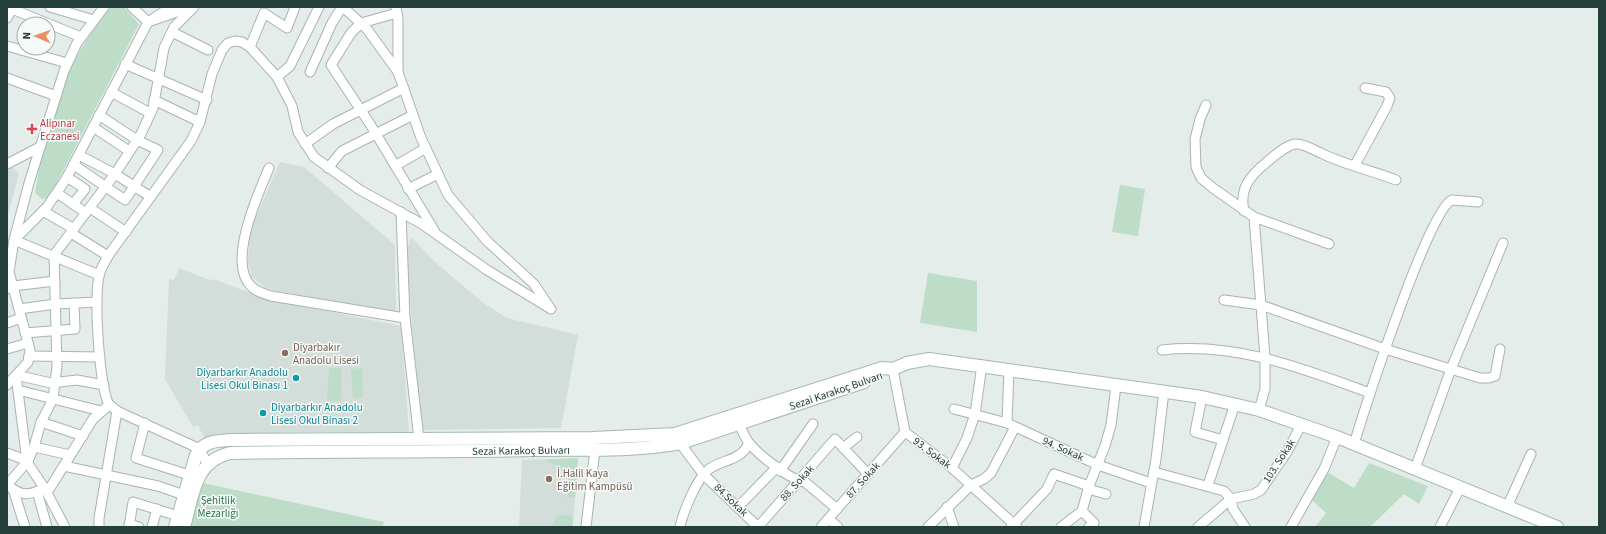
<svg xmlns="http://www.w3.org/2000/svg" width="1606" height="534" viewBox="0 0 1606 534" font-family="'Source Sans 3',sans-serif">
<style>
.built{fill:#d3ddd9}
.green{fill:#beddc9}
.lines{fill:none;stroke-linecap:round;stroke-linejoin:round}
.street-casing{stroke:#a7b5b1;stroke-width:11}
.secondary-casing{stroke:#a3b9b2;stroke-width:14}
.street{stroke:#fff;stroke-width:9}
.secondary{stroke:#fff;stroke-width:12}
.health-dot{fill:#e0444e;stroke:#f5faf8;stroke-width:1.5}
.education-dot{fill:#8d6e63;stroke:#f5faf8;stroke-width:1.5}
.culture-dot{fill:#0f9aa8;stroke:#f5faf8;stroke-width:1.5}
.labels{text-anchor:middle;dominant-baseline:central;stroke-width:3;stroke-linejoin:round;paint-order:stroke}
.health-label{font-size:11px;fill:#be3a42;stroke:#f5faf8;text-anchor:start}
.education-label{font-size:11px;fill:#785e54;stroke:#f5faf8;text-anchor:start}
.culture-label{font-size:11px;fill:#0d838f;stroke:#f5faf8;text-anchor:end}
.street-label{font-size:11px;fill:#243e39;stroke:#f5faf8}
.park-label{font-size:11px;fill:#30744f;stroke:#f5faf8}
</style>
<rect width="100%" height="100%" fill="#e4edea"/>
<g class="built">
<polygon points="280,162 304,167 395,245 396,313 278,291 266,288 252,277 248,263 250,230"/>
<polygon points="12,167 19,174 7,218 7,171"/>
<polygon points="411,237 436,263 482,302 507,318 578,335 561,428 421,430 406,253"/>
<polygon points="179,268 212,281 214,279 266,299 401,326 409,432 291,432 204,438 198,425 193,427 165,379 169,279 174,280"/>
<polygon points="578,458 573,527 519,527 522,460"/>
</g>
<g class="green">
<polygon points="113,7 124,7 139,24 49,198 42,199 35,193 40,162 69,69 93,29 109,9"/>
<polygon points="1120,185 1145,189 1138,236 1112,232"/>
<polygon points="928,273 977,281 977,332 920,323"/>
<polygon points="329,368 342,368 341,401 327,401"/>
<polygon points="362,368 363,397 353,398 351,369"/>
<path d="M578 458 575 498 568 497C567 475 566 468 544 460Z"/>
<polygon points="1369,463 1428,486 1419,504 1404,494 1370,527 1315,527 1326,513 1312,500 1327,472 1354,488"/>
<polygon points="203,483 384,522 383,527 190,527"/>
<polygon points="564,515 570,515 573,517 572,527 550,527 557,517"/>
</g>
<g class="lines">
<defs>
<g id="street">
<polyline points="50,7 94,20"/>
<polyline points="132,7 148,22 171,7"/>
<polyline points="343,7 367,29 398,72"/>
<polyline points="396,7 398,19 398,72 421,138 448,195 487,241 534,284 550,308"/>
<polyline points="397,13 361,23 351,33 331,65 370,124 434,230"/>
<polyline points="7,18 12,9 81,37"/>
<polyline points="172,32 208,50"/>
<polyline points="7,46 67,63"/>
<polyline points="250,47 264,13 287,28 295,7"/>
<polyline points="125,64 207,100"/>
<polyline points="310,72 332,23 342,7"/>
<polyline points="277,77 290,66 319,7"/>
<polyline points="7,78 56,96"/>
<polyline points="111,92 150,113"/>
<polyline points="154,100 200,122"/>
<polyline points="1206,105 1200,119 1195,139 1196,167 1201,178 1213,188 1254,217 1329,244"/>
<polyline points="93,127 129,151"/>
<polyline points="305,144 333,124 404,88"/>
<polyline points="79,155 115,174 151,197"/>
<polyline points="7,164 40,147"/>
<polyline points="74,165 125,200 158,150 137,140 99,115"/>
<polyline points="1355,165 1387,106 1390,98 1386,92 1365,88"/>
<polyline points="395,166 426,148"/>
<path d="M269 168C258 194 226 264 252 287 257 292 264 294 271 296L405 318"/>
<polyline points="328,168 342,151 413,115"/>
<polyline points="67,177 85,189 73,204"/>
<polyline points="408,189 438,174"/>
<polyline points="57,193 86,213"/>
<polyline points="90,208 126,232"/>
<polyline points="43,211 74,229"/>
<path d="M1244 211C1240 192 1246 181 1260 168 1270 160 1283 146 1295 144 1304 143 1313 150 1321 153 1342 164 1373 171 1396 180"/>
<polyline points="401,212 405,318 419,439"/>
<polyline points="1254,217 1265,357 1265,389 1259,410"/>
<polyline points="71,233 108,256"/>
<polyline points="15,239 47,207 66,179 148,22 191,7"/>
<polyline points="14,240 99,275"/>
<polyline points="7,289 13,286 55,281"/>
<polyline points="1224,300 1261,305 1385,349 1480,378 1489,378 1495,376 1500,349"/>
<polyline points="19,309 56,304 97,302"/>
<polyline points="7,323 21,318"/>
<polyline points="25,333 75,329 74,303"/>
<polyline points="7,349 28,343"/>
<path d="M1162 350C1236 342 1302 368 1370 393"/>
<polyline points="29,356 100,357"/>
<polyline points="893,369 905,432 952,468 1017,527"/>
<polyline points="7,385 28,362 30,350 9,272 14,240 29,183 64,71 77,43 104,7"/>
<polyline points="18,390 101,411"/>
<polyline points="1202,397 1195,432 1223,440"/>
<polyline points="954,409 1007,423 1098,465 1151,483"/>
<polyline points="41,422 83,436"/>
<polyline points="145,423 136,458 189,475"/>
<polyline points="1007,423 1009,369"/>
<path d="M739 424C742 430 745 438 749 443 759 455 790 480 805 482L837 509"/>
<polyline points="677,439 703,474 758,527"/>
<path d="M1354 444C1364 411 1429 208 1452 200L1478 202"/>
<polyline points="34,447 70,455"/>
<polyline points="843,448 857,437"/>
<polyline points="7,453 28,461 34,447 41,422 53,399 55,382 57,367 54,255 115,174 141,134 153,108 164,48 174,27 194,7"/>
<path d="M207 464 200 449 117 411C114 408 110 406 108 403 99 379 94 301 99 276 100 269 105 262 108 256L191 141 200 122 212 74 222 50 228 43 235 41 242 42 250 47 277 77 292 106 298 132 314 157 360 190 422 224 487 270 551 309"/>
<polyline points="64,466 158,486 184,495"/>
<polyline points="952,468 967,438 975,414 982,365"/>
<polyline points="1415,469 1451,369 1503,243"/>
<polyline points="780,471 813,424"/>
<polyline points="1154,472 1224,491 1231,499 1233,509 1245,527"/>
<path d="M7 485C23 497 27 495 45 489L65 527"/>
<polyline points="7,485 27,462"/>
<polyline points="1208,485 1235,404"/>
<polyline points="13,489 25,527"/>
<polyline points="45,489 27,462 16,375 51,383 77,380 104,385"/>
<polyline points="1088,489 1106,494"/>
<polyline points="37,491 47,527"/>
<polyline points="48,491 93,419 109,405"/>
<polyline points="738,507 777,467"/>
<polyline points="947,507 954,527"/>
<polyline points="1507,507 1531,454"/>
<polyline points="1082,511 1094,523 1089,527"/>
<polyline points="829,519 838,527"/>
<polyline points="129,524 139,527"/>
<polyline points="99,527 99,518 117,411"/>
<polyline points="129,527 133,502 178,516"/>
<polyline points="152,527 157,509"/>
<polyline points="586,527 595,449"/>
<path d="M680 527C683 512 697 478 709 469 723 459 741 461 749 443"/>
<polyline points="758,527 835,439 868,474"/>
<polyline points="821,527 905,432"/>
<polyline points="928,527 971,485 984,479 991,473 1015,427"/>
<polyline points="1011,527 1047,489 1054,474 1089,486"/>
<polyline points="1061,527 1082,511 1089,486 1105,446 1111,425 1116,386"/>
<polyline points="1144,527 1156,459 1164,391"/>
<polyline points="1198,527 1231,499 1254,494 1261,490 1287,452 1301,425"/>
<polyline points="1291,527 1324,469 1337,437"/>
<polyline points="1440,527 1460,488"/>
</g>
<g id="secondary">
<path d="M175 527 196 455C204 441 215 441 231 440L593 438 675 434 882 368 893 369 907 363 929 359 1202 397 1259 410 1337 437 1557 527"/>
<path id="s1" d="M184 527C193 496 194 461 230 453 332 451 434 452 536 450 583 449 633 452 681 443L864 382"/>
</g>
</defs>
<use href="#street" class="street-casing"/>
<use href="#secondary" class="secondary-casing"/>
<use href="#street" class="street"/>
<use href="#secondary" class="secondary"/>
</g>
<path class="health-dot" d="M30 123h4v4h4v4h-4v4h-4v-4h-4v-4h4z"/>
<g class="education-dot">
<circle cx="285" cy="353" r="4"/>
<circle cx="549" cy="479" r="4"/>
</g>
<g class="culture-dot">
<circle cx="296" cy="378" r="4"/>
<circle cx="263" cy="413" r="4"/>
</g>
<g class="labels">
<g class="health-label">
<text x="40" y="123">Alipınar<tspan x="40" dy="13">Eczanesi</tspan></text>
</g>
<g class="education-label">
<text x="293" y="347">Diyarbakır<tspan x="293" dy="13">Anadolu Lisesi</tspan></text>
<text x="557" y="473">İ.Halil Kaya<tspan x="557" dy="13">Eğitim Kampüsü</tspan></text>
</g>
<g class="culture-label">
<text x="288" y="372">Diyarbarkır Anadolu<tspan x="288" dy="13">Lisesi Okul Binası 1</tspan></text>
<text x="271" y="407" text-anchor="start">Diyarbarkır Anadolu<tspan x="271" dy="13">Lisesi Okul Binası 2</tspan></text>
</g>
<g class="street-label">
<text transform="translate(836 391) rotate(-19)">Sezai Karakoç Bulvarı</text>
<text transform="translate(1063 449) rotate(24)">94. Sokak</text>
<text stroke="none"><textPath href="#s1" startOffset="384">Sezai Karakoç Bulvarı</textPath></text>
<text transform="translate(932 453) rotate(37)">93. Sokak</text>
<text transform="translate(1279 461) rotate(-57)">103. Sokak</text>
<text transform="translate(863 480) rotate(-48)">87. Sokak</text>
<text transform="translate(797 483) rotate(-48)">88. Sokak</text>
<text transform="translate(731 500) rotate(44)">84.Sokak</text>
</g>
<g class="park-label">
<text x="218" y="500">Şehitlik<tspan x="218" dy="13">Mezarlığı</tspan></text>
</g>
</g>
<rect width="1606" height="534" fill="none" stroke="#243e39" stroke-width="16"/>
<g transform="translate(36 36) rotate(272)"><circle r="19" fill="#f5faf8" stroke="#a1afac"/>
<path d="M0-3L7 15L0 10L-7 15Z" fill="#ec8e63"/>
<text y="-6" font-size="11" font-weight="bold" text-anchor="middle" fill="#243e39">N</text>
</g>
</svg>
